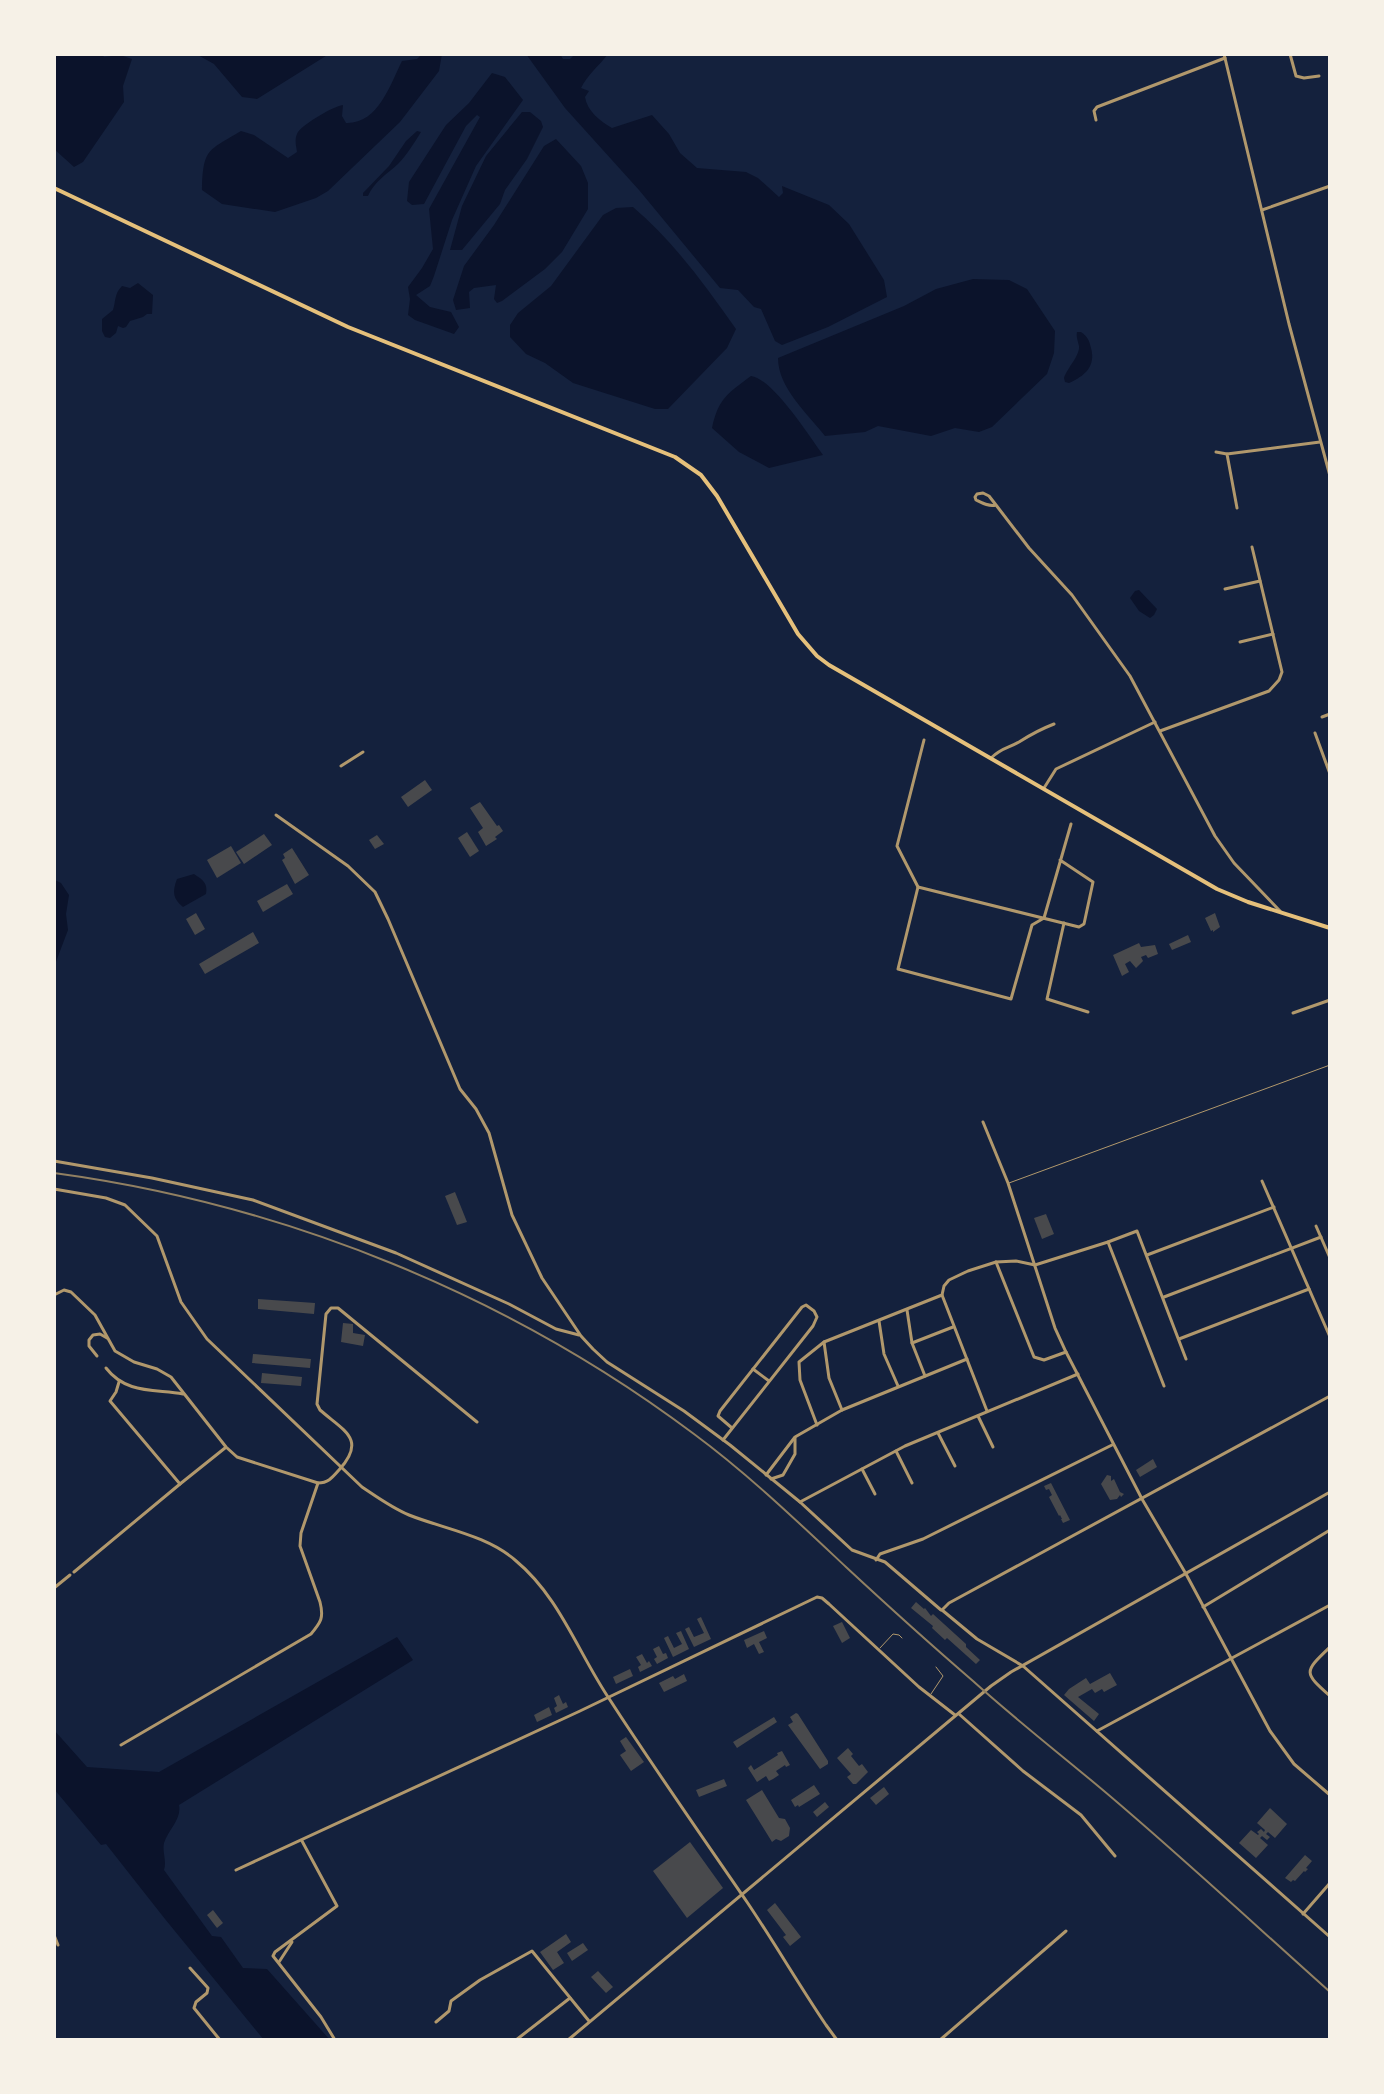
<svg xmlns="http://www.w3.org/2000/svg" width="1384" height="2094" viewBox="0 0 1384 2094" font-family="'Zilla Slab',serif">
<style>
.water{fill:#0b132b}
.building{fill:#48494c}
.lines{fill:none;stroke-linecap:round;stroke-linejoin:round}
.service{stroke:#b1986c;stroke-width:1}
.minor{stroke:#b1986c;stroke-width:3}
.tertiary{stroke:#b1986c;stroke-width:3}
.secondary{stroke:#e5c07b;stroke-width:4}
.rail{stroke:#918062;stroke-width:2}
</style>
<rect width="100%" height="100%" fill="#14213d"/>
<g class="water">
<polygon points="54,54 102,54 104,57 120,55 132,59 123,86 124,102 83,162 74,167 54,149"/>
<polygon points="196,54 329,54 257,99 242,97 214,64"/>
<path d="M422 54H442L439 71 400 122 328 191 316 198 275 212 222 204 202 190C203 148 208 151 241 131L254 135 288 158 297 152C296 145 294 139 298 132 305 123 332 107 343 105L342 116 346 123C378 124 390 85 402 61L417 59Z"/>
<path d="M526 54H560L563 59H570L575 54H608C599 66 588 74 581 88L589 91 585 97C587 111 600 121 612 128L652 115 669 134 680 153 697 168 746 172 758 178 779 197 783 193 782 186 829 205 849 224 884 280 887 297 828 327 782 345 775 341 761 309 754 307 738 290 720 288 639 190 565 108Z"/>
<polygon points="492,73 505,77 523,100 476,166 452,220 434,276 430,286 416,295 430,307 451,312 459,327 454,334 415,320 408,315 410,299 408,287 422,268 433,249 429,209 480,117 477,115 466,126 424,204 412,205 407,201 409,182 446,125 469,103"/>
<polygon points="522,112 530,112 541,121 543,127 527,159 505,190 500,204 462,250 450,250 462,206 486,156"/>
<path d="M417 131 421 132C414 143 407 155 398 164 387 174 374 182 368 196H363V193L389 166 406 141Z"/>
<polygon points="556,139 581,166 588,183 588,209 562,252 545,269 502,301 497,303 494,299 496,285 474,288 469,292 470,308 456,310 453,300 464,266 494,225 544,146"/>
<path d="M633 207C674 242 705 285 736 329L727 348 668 409H655L573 383 545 363 526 354 510 337V325L518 313 551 286 603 215 616 208Z"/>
<path d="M973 279 1009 280 1027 289 1055 331 1054 353 1047 374 992 427 979 432 955 428 931 436 878 426 865 432 825 436C808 414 778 388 778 358L904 306 936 289Z"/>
<path d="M138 283 153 295 152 314H147L143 317 130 321 126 327 123 328 118 326 116 333 110 338 105 337 102 331V319L113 310C116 301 114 294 122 286L130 288Z"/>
<path d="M1077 332H1081C1088 337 1089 340 1091 348 1096 366 1085 376 1069 383L1065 382 1064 378C1067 368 1080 356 1079 346 1078 341 1076 337 1077 332Z"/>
<path d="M751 376C773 379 809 436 823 455L769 468 739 452 712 428C718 399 728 393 751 376Z"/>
<polygon points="1139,590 1157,609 1154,615 1150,618 1139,611 1130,598 1135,591"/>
<path d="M194 874C203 880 208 883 206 894L183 907C173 899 172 892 177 879Z"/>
<polygon points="55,880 61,883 69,895 66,914 68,930 54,967"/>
<path d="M397 1637 413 1660 179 1805C182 1819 168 1830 164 1843 162 1852 167 1861 164 1870L212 1936 221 1937 243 1968 267 1969 330 2040H264L165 1919 106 1844 101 1845 54 1789V1730L87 1767 159 1772Z"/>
</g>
<g class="building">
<polygon points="425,780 432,790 408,807 401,797"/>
<polygon points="480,802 497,826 499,825 503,831 495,837 497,839 486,846 478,832 483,828 470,808"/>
<polygon points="467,832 479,851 470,857 458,838"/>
<polygon points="264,834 272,845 244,864 236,852"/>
<polygon points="377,835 384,844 375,849 369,840"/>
<polygon points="231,846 241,863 217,878 207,860"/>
<polygon points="292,848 309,875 295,884 282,860 285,858 283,854"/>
<polygon points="287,884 293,894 263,912 257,901"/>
<polygon points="196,913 205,929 195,935 186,919"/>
<polygon points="1215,913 1220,927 1213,932 1213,930 1211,931 1205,918"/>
<polygon points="253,932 259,943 205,974 199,964"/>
<polygon points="1188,935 1191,942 1172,950 1169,944"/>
<polygon points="1139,943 1141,947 1155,945 1158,954 1148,958 1146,955 1141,957 1143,961 1136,968 1130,961 1125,964 1129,972 1122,976 1113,955"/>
<polygon points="455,1192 467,1222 457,1225 445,1196"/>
<polygon points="1046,1214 1054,1234 1042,1239 1034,1218"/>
<polygon points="258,1299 315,1303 314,1314 258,1309"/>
<polygon points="343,1323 353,1324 353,1333 365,1335 363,1346 341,1342"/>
<polygon points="253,1354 311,1359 310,1368 252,1363"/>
<polygon points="262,1373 302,1377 301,1386 261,1383"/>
<polygon points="1153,1459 1157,1467 1140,1477 1136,1470"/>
<polygon points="1107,1475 1111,1476 1111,1481 1114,1479 1120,1492 1124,1494 1121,1497 1120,1495 1117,1499 1110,1500 1101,1484"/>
<polygon points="1051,1483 1070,1520 1063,1523 1061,1519 1062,1519 1060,1515 1059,1516 1049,1497 1052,1495 1049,1489 1046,1490 1044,1486"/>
<polygon points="916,1602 924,1609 925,1608 931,1616 933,1614 966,1644 966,1647 980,1660 976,1664 947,1638 945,1640 932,1628 933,1626 911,1608"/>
<polygon points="701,1617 711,1639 694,1647 685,1629 689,1627 694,1637 704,1633 697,1619"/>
<polygon points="842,1622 850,1638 842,1643 833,1626"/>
<polygon points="681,1631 689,1649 673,1657 664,1638 668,1636 674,1648 682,1644 676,1633"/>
<polygon points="764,1631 767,1638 759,1642 764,1652 759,1654 754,1644 747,1648 744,1640"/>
<polygon points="659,1646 663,1654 666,1653 668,1658 657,1664 654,1659 657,1657 653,1649"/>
<polygon points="642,1654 647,1663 649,1661 652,1666 640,1672 638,1667 641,1665 636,1657"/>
<polygon points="630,1669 633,1676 616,1684 613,1677"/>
<polygon points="1110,1673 1117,1685 1104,1692 1102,1689 1095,1693 1092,1689 1078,1697 1099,1714 1094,1721 1064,1695 1069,1689 1086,1678 1090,1684"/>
<polygon points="684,1674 687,1681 664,1692 659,1683 673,1676 675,1679"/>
<polygon points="559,1695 563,1704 566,1702 568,1707 556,1713 554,1708 557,1706 554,1698"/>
<polygon points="549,1707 552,1715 537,1722 534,1715"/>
<polygon points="796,1713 798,1714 828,1761 828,1764 820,1769 788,1725 793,1722 790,1717"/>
<polygon points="774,1717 777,1722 737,1748 733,1742"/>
<polygon points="626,1737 644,1762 631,1771 620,1755 626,1751 620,1741"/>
<polygon points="848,1748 853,1754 851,1756 859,1766 862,1764 868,1772 856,1784 853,1784 847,1777 851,1774 837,1758"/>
<polygon points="782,1751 790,1765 786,1767 785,1765 776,1771 779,1775 773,1779 769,1781 766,1776 757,1782 748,1768 751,1765 754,1770 778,1755 777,1753"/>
<polygon points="724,1779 727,1786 699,1797 696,1790"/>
<polygon points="814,1785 820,1794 799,1807 798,1805 795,1807 791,1800"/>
<polygon points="884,1787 889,1794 876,1805 870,1798"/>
<polygon points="762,1790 779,1818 785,1819 790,1828 789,1836 781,1841 776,1839 772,1842 746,1800"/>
<polygon points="825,1802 829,1807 817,1817 813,1812"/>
<polygon points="1270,1808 1287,1824 1275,1838 1268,1832 1266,1834 1270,1837 1267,1840 1262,1836 1260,1838 1268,1845 1256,1858 1239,1843 1251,1830 1258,1835 1259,1834 1257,1832 1261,1829 1264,1832 1265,1830 1257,1823"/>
<polygon points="690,1842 723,1888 687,1918 653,1871"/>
<polygon points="1305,1855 1312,1861 1306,1868 1308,1869 1305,1872 1304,1871 1295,1881 1293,1880 1291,1882 1285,1878"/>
<polygon points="775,1903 801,1937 790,1946 783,1937 786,1935 767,1910"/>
<polygon points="213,1910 223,1923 217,1928 207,1915"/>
<polygon points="566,1934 571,1942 557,1952 564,1963 553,1970 540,1952"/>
<polygon points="583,1943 588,1950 572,1961 567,1953"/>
<polygon points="598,1971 613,1987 606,1993 591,1977"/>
</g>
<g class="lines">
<g class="service">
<polyline points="1009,1183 1330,1065"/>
<polyline points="880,1648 893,1634 899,1635 902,1638"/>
<polyline points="931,1694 943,1676 936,1667"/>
</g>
<g class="minor">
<polyline points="1224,54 1289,324 1330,476"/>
<polyline points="1290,54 1296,76 1304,78 1319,76"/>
<polyline points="1096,120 1094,111 1097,107 1225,58"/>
<polyline points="1262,210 1330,186"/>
<polyline points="1216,452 1227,454"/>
<path d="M996 505 989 496 983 493 977 494 975 497 976 500C982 503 989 507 996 505L1029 548 1072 595 1130 676 1215 836 1234 863 1280 911"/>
<polyline points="1237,508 1227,454 1320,442"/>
<polyline points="1225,589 1260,581"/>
<polyline points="1240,642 1273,634"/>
<polyline points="1322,717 1330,714"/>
<polyline points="1160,731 1269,691 1279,680 1282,672 1252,547"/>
<polyline points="1315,733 1330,774"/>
<path d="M991 758C1003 747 1007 749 1019 742 1030 735 1041 729 1054 724"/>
<polyline points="341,766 363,752"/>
<polyline points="1044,788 1056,769 1155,722"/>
<polyline points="276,815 348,866 375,892 388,919 460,1089 476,1109 489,1133 512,1215 542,1278 581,1336 593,1349 607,1362 684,1411 730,1445 800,1502 852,1550 885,1562 941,1610"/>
<polyline points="1060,860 1093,882 1084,924 1079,927 918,887 898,969 1011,999 1032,925 1044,918 1071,824"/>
<polyline points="918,887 897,846 924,740"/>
<polyline points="1064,923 1047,999 1088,1012"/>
<polyline points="1293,1013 1330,1000"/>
<polyline points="983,1122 1008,1183 1055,1328 1066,1352 1142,1499 1186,1574 1270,1731 1294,1764 1330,1795"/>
<polyline points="54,1161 152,1178 253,1200 396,1253 509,1304 556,1329 579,1335"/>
<polyline points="1262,1181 1330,1337"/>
<polyline points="1316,1226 1330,1258"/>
<polyline points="1108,1242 1164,1386"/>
<polyline points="1147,1255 1274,1207"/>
<polyline points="996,1262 1034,1357 1044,1360 1066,1352"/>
<path d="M54 1295 64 1290 71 1292 95 1315 115 1351 134 1362 157 1369 171 1377 226 1447 237 1457 318 1483C328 1483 332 1478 339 1470 367 1439 344 1431 320 1410L317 1404 326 1314 331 1308H338L477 1422"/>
<polyline points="942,1295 987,1411"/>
<polyline points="1164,1297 1321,1237"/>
<polyline points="907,1310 912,1343 925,1376"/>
<polyline points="879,1321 884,1354 898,1386"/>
<polyline points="1179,1339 1309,1289"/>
<polyline points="824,1342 829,1378 842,1410"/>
<polyline points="912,1343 953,1327"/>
<polyline points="97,1356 89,1346 89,1340 93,1335 100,1334 107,1338"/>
<path d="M106 1368C126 1394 154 1389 183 1394"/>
<polyline points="753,1369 769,1381"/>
<polyline points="119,1382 116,1392 110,1401 180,1484 225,1448"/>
<polyline points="978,1416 993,1447"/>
<polyline points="817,1425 800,1380 799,1362 824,1342 942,1295 944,1286 949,1280 968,1271 996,1262 1016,1261 1035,1265 1108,1242 1137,1231 1186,1359"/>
<polyline points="938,1433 955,1466"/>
<polyline points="723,1440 813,1326 817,1317 814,1311 806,1305 802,1307 720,1411 718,1416 732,1428"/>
<polyline points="896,1451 912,1483"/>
<polyline points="862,1469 875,1494"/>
<polyline points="766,1475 795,1437 842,1410 967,1359"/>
<polyline points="771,1479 783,1475 795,1454 795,1438"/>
<polyline points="800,1502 905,1446 1078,1374"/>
<polyline points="876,1560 880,1554 923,1539 1112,1445"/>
<polyline points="74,1572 180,1484"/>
<polyline points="54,1588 70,1575"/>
<polyline points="1203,1607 1330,1530"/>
<path d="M1330 1647C1304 1672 1303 1672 1330 1696"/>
<polyline points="1023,1666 1330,1937"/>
<polyline points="959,1714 1023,1771 1081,1815 1115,1856"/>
<polyline points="1097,1731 1330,1605"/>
<path d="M121 1745 311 1634C321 1622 324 1618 320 1602L300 1546 301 1533 318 1483"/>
<polyline points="302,1841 337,1906 275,1952 273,1956 321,2017 335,2040"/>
<polyline points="236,1870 580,1711 817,1597 822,1598 829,1604 919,1687 955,1715"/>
<polyline points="1303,1914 1330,1883"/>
<polyline points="54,1935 58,1945"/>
<polyline points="279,1962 292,1942"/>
<polyline points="190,1968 208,1988 207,1993 196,2002 194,2008 220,2040"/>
<polyline points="436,2022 449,2011 451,2001 480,1980 532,1951 589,2021"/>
<polyline points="516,2040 570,1998"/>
<polyline points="940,2040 1066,1931"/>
</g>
<g class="tertiary">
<path d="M54 1189 106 1198 125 1205 157 1236 181 1302 207 1339 362 1487C377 1497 392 1508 409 1515 444 1529 486 1535 515 1560 560 1597 578 1653 610 1700 654 1768 701 1835 747 1902 774 1942 799 1985 826 2025L837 2040"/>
<polyline points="1023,1666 977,1639 942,1610 949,1603 1330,1396"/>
<polyline points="568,2040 991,1686 1011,1672 1330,1492"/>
</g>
<polyline class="secondary" points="54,188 348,327 675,457 701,475 717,496 798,634 817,656 829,665 1217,889 1248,902 1330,928"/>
<path class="rail" d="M54 1173C284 1204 509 1295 694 1434 748 1474 797 1521 846 1567 888 1606 930 1644 973 1681 1015 1719 1060 1754 1104 1791 1181 1856 1255 1925 1330 1992"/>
</g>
<rect width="1384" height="2094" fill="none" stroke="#f6f1e7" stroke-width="112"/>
</svg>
